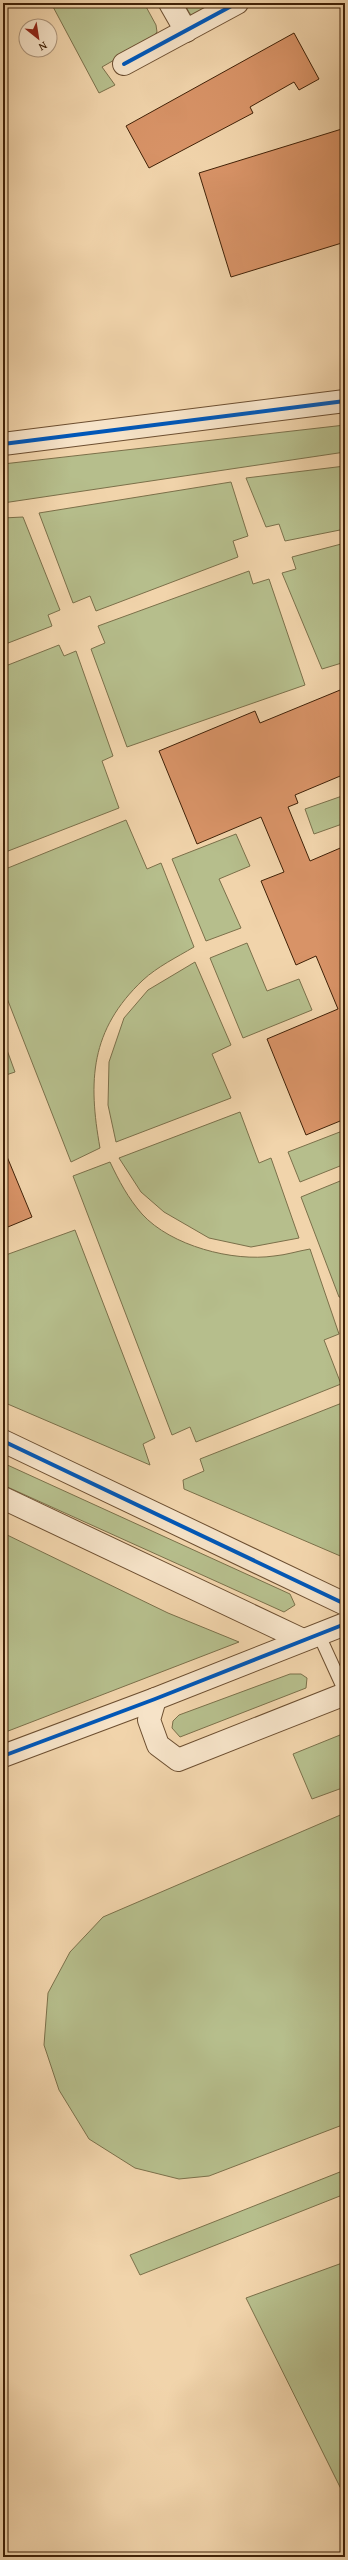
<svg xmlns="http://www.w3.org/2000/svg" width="348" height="2560" viewBox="0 0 348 2560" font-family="'Gentium Book Plus',serif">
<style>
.green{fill:#b6be8c;stroke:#7b704a}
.building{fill:#d89367;stroke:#402107}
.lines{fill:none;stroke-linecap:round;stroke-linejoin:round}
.lane-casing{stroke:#6c4e30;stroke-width:14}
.street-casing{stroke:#6c4e30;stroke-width:24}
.lane{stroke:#f6e3c8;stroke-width:12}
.street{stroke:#f6e3c8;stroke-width:22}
.cycleway-casing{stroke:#f6e3c8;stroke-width:6}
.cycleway{stroke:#0057b8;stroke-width:4}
</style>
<rect width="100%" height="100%" fill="#f1d4ab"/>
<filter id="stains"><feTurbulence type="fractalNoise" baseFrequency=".005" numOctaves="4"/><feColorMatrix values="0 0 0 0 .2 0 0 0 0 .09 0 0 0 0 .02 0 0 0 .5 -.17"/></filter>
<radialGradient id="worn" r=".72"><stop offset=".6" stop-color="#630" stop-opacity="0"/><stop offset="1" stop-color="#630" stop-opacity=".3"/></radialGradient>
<g class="green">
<polygon points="51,3 144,3 156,25 157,32 151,39 102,67 115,85 99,93"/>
<polygon points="184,3 224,3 196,17 190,14"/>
<polygon points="345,425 345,452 3,503 3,464"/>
<polygon points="345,466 345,529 285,541 279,524 266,527 246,478"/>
<polygon points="231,482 248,536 233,541 238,557 96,611 90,596 73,603 39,513"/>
<polygon points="23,517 60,610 48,615 52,626 3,645 3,518"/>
<polygon points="345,543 345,662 322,669 282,573 296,569 292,557"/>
<polygon points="249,571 253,584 269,579 305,685 127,747 91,649 105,643 98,626"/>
<polygon points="59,645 64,656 76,651 113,756 102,761 119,808 3,853 3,667"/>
<polygon points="345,795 345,823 314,834 305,809"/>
<path d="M126 820 147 869 161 863 194 947C177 957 157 967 143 980 90 1030 88 1081 100 1148L71 1162 3 988V870Z"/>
<polygon points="236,834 250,866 219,879 241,928 206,941 172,859"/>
<polygon points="247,943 267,991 299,979 312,1010 243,1038 210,958"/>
<polygon points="195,962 231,1045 212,1054 231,1098 116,1142 108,1105 109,1062 124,1018 148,990"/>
<polygon points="3,1039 15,1072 3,1076"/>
<polygon points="240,1112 259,1163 271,1158 299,1238 251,1247 209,1238 164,1212 141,1192 119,1158"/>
<polygon points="345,1130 345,1164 300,1182 288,1152"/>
<path d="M110 1162C119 1181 128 1198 142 1214 171 1246 233 1262 274 1256 286 1255 298 1251 310 1249L339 1334 324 1340 341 1384 196 1442 190 1427 172 1435 73 1176Z"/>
<polygon points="345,1179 345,1298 339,1297 301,1197"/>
<polygon points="75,1230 155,1438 143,1444 150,1465 3,1402 3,1256"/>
<polygon points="342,1403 345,1410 345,1558 184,1489 183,1480 204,1471 200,1459"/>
<polygon points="3,1463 290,1594 295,1605 284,1612 3,1485"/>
<polygon points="3,1533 168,1613 239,1642 3,1733"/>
<polygon points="290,1674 301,1674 307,1678 306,1688 180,1737 172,1728 173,1721 179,1715"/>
<polygon points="345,1733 345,1787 312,1799 293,1754"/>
<polygon points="345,1813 345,2124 209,2176 179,2179 135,2168 89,2139 59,2090 44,2045 48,1993 70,1952 103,1917"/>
<polygon points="345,2170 345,2194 140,2275 130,2255"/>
<polygon points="345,2262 345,2497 246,2298"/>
</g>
<g class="building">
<polygon points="294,33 319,79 299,90 294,82 250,107 253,113 149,168 126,126"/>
<polygon points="345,128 345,242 231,277 199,173"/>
<polygon points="345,688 345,774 295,795 298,803 288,807 310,861 345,846 345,1119 306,1135 267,1039 338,1009 316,956 296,965 261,881 284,872 261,817 197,844 159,751 255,711 260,723"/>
<polygon points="3,1147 32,1217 3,1229"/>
</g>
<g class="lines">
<defs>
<polyline id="lane" points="319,1635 345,1692"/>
<g id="street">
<polyline points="170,3 186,31"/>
<polyline points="124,64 237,3"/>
<polyline points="3,444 345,401"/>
<polyline points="3,1441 345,1604"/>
<polyline points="3,1498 303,1640"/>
<polyline points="155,1699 149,1720 158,1745 178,1760 345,1694"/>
<polyline points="3,1756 155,1699 345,1624"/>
</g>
</defs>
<use href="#lane" class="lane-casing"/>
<use href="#street" class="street-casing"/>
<use href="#lane" class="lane"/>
<use href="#street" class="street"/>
<defs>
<g id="cycleway">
<polyline points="124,64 237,3"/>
<polyline points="3,444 345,401"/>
<polyline points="3,1441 345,1604"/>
<polyline points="3,1756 155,1699 345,1624"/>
</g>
</defs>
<use href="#cycleway" class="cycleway-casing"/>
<use href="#cycleway" class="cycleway"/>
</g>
<rect width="348" height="2560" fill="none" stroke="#f1d4ab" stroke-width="16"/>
<rect x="4" y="4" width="340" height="2552" fill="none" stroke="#402107" stroke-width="2"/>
<rect x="8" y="8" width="332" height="2544" fill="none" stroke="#402107"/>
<g transform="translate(38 38) rotate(150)"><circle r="19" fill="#f6e3c8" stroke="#ad957b"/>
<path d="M0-3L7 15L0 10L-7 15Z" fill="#8f2418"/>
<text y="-6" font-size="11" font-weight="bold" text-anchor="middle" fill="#402107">N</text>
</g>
<rect width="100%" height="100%" filter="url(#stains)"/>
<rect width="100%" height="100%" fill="url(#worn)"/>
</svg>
